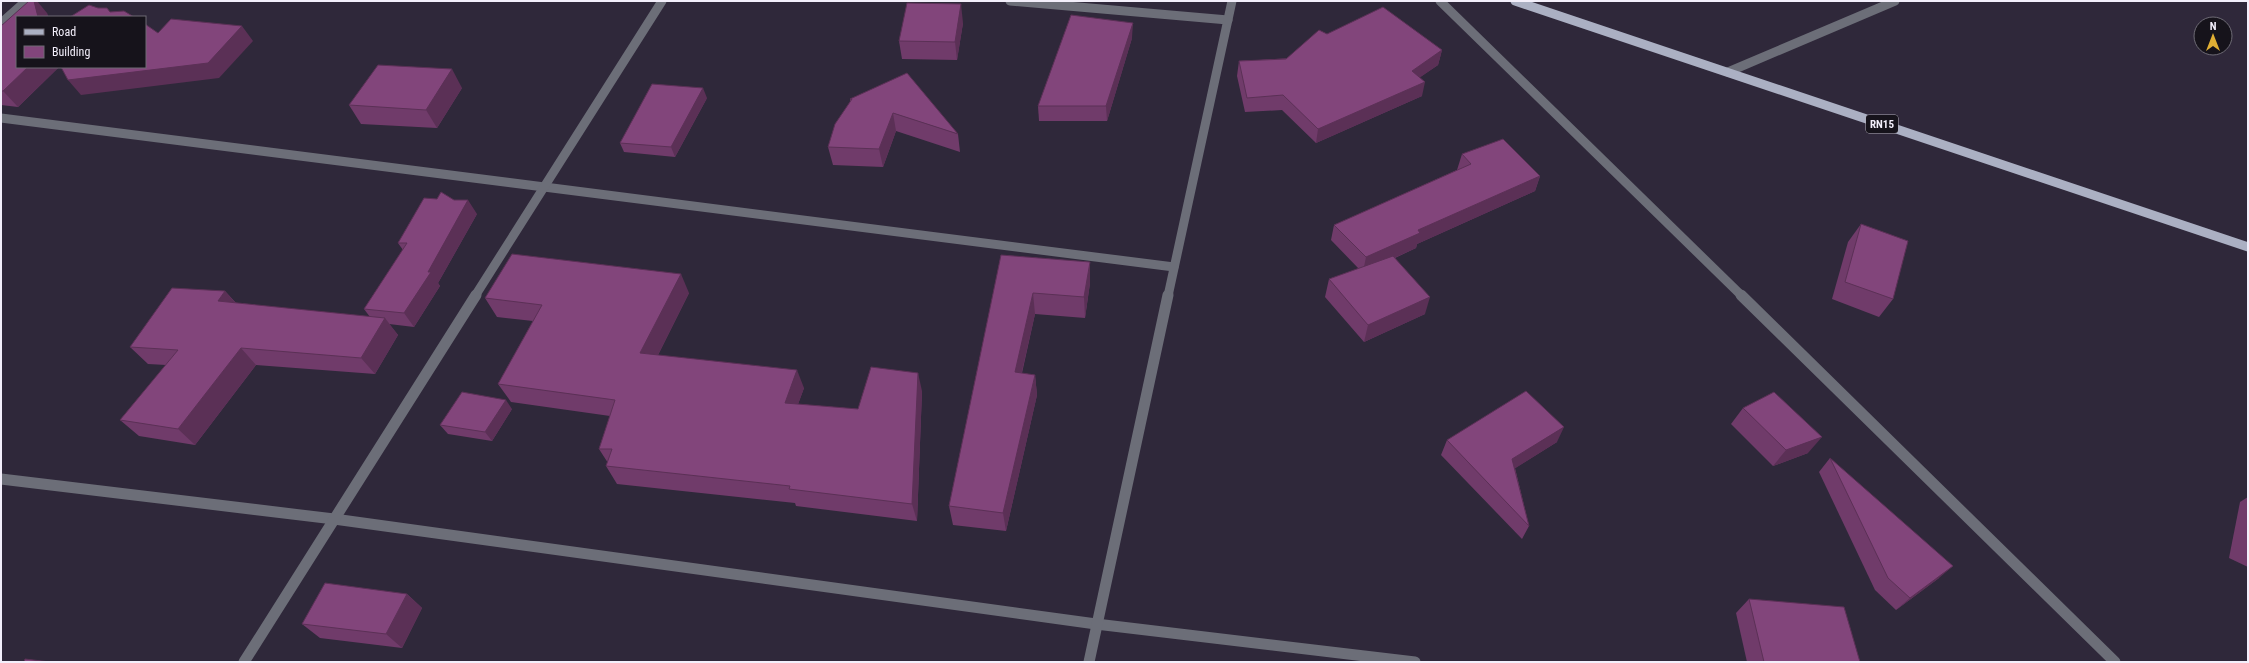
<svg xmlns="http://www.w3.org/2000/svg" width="2249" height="663" viewBox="0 0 2249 663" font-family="'Roboto Condensed',sans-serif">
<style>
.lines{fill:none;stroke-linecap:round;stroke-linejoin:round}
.minor-far1{stroke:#6c6e78;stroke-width:9}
.minor{stroke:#6c6e78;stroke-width:11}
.major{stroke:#abb0c3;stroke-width:9}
.wall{fill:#703b6a}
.shaded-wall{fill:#5b3056}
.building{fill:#82457b;stroke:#5b3056}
.labels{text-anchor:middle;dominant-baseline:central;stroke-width:3.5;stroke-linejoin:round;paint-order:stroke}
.shield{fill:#16131b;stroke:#b1adb8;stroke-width:1}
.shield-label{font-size:11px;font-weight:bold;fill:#f3effb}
</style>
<rect width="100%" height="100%" fill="#2f283a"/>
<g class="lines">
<g class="minor-far1">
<polyline points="1010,1 1228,20"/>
<polyline points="1440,1 1742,296"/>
<polyline points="1,23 26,1"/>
<polyline points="1728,72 1895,1"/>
<polyline points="1,118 1174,267"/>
<polyline points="475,296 662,1"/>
<polyline points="1168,296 1232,1"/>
</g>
<g class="minor">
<polyline points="1741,295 2115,662"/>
<polyline points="1,479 334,519 1096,624 1415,662"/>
<polyline points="244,662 476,295"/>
<polyline points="1089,662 1168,295"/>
</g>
<polyline class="major" points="1515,1 2248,247"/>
</g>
<g class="wall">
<polygon points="47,13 59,67 18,107 1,105 1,26"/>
<polygon points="963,23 957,60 902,59 899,41"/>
<polygon points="1132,38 1107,121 1039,121 1038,106"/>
<polygon points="1442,50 1438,65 1420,77 1422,96 1316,143 1282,110 1245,112 1237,76 1239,61"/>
<polygon points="462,88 437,128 361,124 349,105"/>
<polygon points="707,98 675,157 624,152 620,143"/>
<polygon points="850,99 958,134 960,152 896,131 883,167 833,165 828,147 850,102"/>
<polygon points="1462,154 1540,176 1535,191 1417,244 1416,248 1395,258 1425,314 1364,342 1325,297 1329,279 1359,269 1331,240 1334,225 1457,170"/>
<polygon points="477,214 438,283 440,286 414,327 389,324 398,335 375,374 256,365 195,445 139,436 120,420 166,365 148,364 130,347 225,291 236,303 370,317 364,309 403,250 398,243"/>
<polygon points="1861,224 1893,299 1879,317 1832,299 1848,242"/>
<polygon points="1001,255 1090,262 1090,283 1085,318 1035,314 1022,373 1035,375 1037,395 1006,531 953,525 949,506"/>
<polygon points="689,293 658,355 804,388 798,404 858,409 922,391 917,521 796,506 795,503 617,484 606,466 608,463 599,449 610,416 511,402 498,384 533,321 497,317 485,298"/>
<polygon points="1743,408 1808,453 1773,466 1731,424"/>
<polygon points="512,409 492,441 448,434 440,425"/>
<polygon points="1447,440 1557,442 1515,468 1529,526 1522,539 1441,455"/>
<polygon points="1830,458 1939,578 1896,610 1875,590 1819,472"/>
<polygon points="2248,497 2248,567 2229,558 2240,502"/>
<polygon points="407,594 422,608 402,648 320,638 302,624"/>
<polygon points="1749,599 1860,662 1747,662 1736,613"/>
</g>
<g class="shaded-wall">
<polygon points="34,1 37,1 47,13 48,17 38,17"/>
<polygon points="961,4 963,23 957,60 955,42"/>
<polygon points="1133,23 1132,38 1107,121 1106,106"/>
<polygon points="242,26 253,41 219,78 81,95 68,80"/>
<polygon points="1442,50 1438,65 1409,85 1412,71"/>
<polygon points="28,67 59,67 18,107 3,91"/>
<polygon points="452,69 462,88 437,128 426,110"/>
<polygon points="1425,82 1422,96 1316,143 1318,129"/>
<polygon points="703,88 707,98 675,157 671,147"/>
<polygon points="893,113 896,131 883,167 879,149"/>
<polygon points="1540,176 1535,191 1417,244 1416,248 1363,272 1366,257 1418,230"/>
<polygon points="468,200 477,214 438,283 440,286 414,327 404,313"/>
<polygon points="1090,262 1090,283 1085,318 1084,297"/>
<polygon points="681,274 689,293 650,371 640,353"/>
<polygon points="225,291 240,308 218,301"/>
<polygon points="1033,293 1035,314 1017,393 1015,372"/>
<polygon points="1430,297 1425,314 1364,342 1368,325"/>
<polygon points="385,318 398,335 375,374 361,358"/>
<polygon points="241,348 256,365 195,445 178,429"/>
<polygon points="797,370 804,388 792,421 785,403"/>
<polygon points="918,373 922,391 917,521 912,504"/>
<polygon points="1035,375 1037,395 1006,531 1003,513"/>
<polygon points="506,400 512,409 492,441 485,432"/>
<polygon points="1564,427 1557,442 1506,474 1512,459"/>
<polygon points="1822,437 1808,453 1773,466 1786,450"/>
<polygon points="1953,566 1939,578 1896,610 1910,598"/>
<polygon points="407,594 422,608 402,648 386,634"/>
</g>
<g class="building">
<polygon points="29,1 34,1 38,17 17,17 17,67 28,67 3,91 1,91 1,26"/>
<polygon points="907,3 961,4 955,42 899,41"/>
<polygon points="89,5 98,8 107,8 110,12 124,11 134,17 70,17"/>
<polygon points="1383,7 1442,50 1412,71 1425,82 1318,129 1283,95 1247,98 1239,61 1286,59 1319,30 1327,34"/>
<polygon points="1071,15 1133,23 1106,106 1038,106"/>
<polygon points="171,19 242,26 208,63 68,80 61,67 145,67 145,24 158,33"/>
<polygon points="378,65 452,69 426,110 349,105"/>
<polygon points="907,73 958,134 893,113 879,149 828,147 835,124 852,99 850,99"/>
<polygon points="652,84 703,88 671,147 620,143"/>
<polygon points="1503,139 1540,176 1418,230 1420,233 1366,257 1334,225 1471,164 1462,154"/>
<polygon points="441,192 454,200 468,200 428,272 431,272 404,313 364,309 407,243 398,243 424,198 437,199"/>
<polygon points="1861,224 1908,241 1893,299 1845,282"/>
<polygon points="512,254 681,274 640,353 797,370 785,403 858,409 871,367 918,373 912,504 789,489 790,486 606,466 612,449 599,449 615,400 498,384 542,305 485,298"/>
<polygon points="1001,255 1090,262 1084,297 1033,293 1015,372 1035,375 1003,513 949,506"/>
<polygon points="1393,256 1430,297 1368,325 1329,279"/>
<polygon points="172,288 225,291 218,301 385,318 361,358 241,348 178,429 120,420 178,350 130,347"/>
<polygon points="1526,391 1564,427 1512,459 1529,526 1447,440"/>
<polygon points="462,392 506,400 485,432 440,425"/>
<polygon points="1774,392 1822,437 1786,450 1743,408"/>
<polygon points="1830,458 1953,566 1910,598 1888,578"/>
<polygon points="325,583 407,594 386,634 302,624"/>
<polygon points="1749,599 1844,607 1860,662 1764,662"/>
<polygon points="25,659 50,662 24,662"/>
</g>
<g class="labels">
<rect class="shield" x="1866" y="115" width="32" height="18" rx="3"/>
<g class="shield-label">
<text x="1882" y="124">RN15</text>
</g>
</g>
<rect width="2249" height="663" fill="none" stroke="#f3effb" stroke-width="4"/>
<rect x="16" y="16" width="130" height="52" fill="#16131b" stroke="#6e6b75"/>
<rect x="24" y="29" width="20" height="6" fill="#abb0c3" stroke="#6e6b75"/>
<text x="52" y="36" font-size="12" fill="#f3effb">Road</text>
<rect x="24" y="46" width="20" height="12" fill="#82457b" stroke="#6e6b75"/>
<text x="52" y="56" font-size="12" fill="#f3effb">Building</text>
<g transform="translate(2213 36)"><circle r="19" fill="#16131b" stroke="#6e6b75"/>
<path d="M0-3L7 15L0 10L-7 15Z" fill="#e1af34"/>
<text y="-6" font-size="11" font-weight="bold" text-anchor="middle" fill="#f3effb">N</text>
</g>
</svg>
